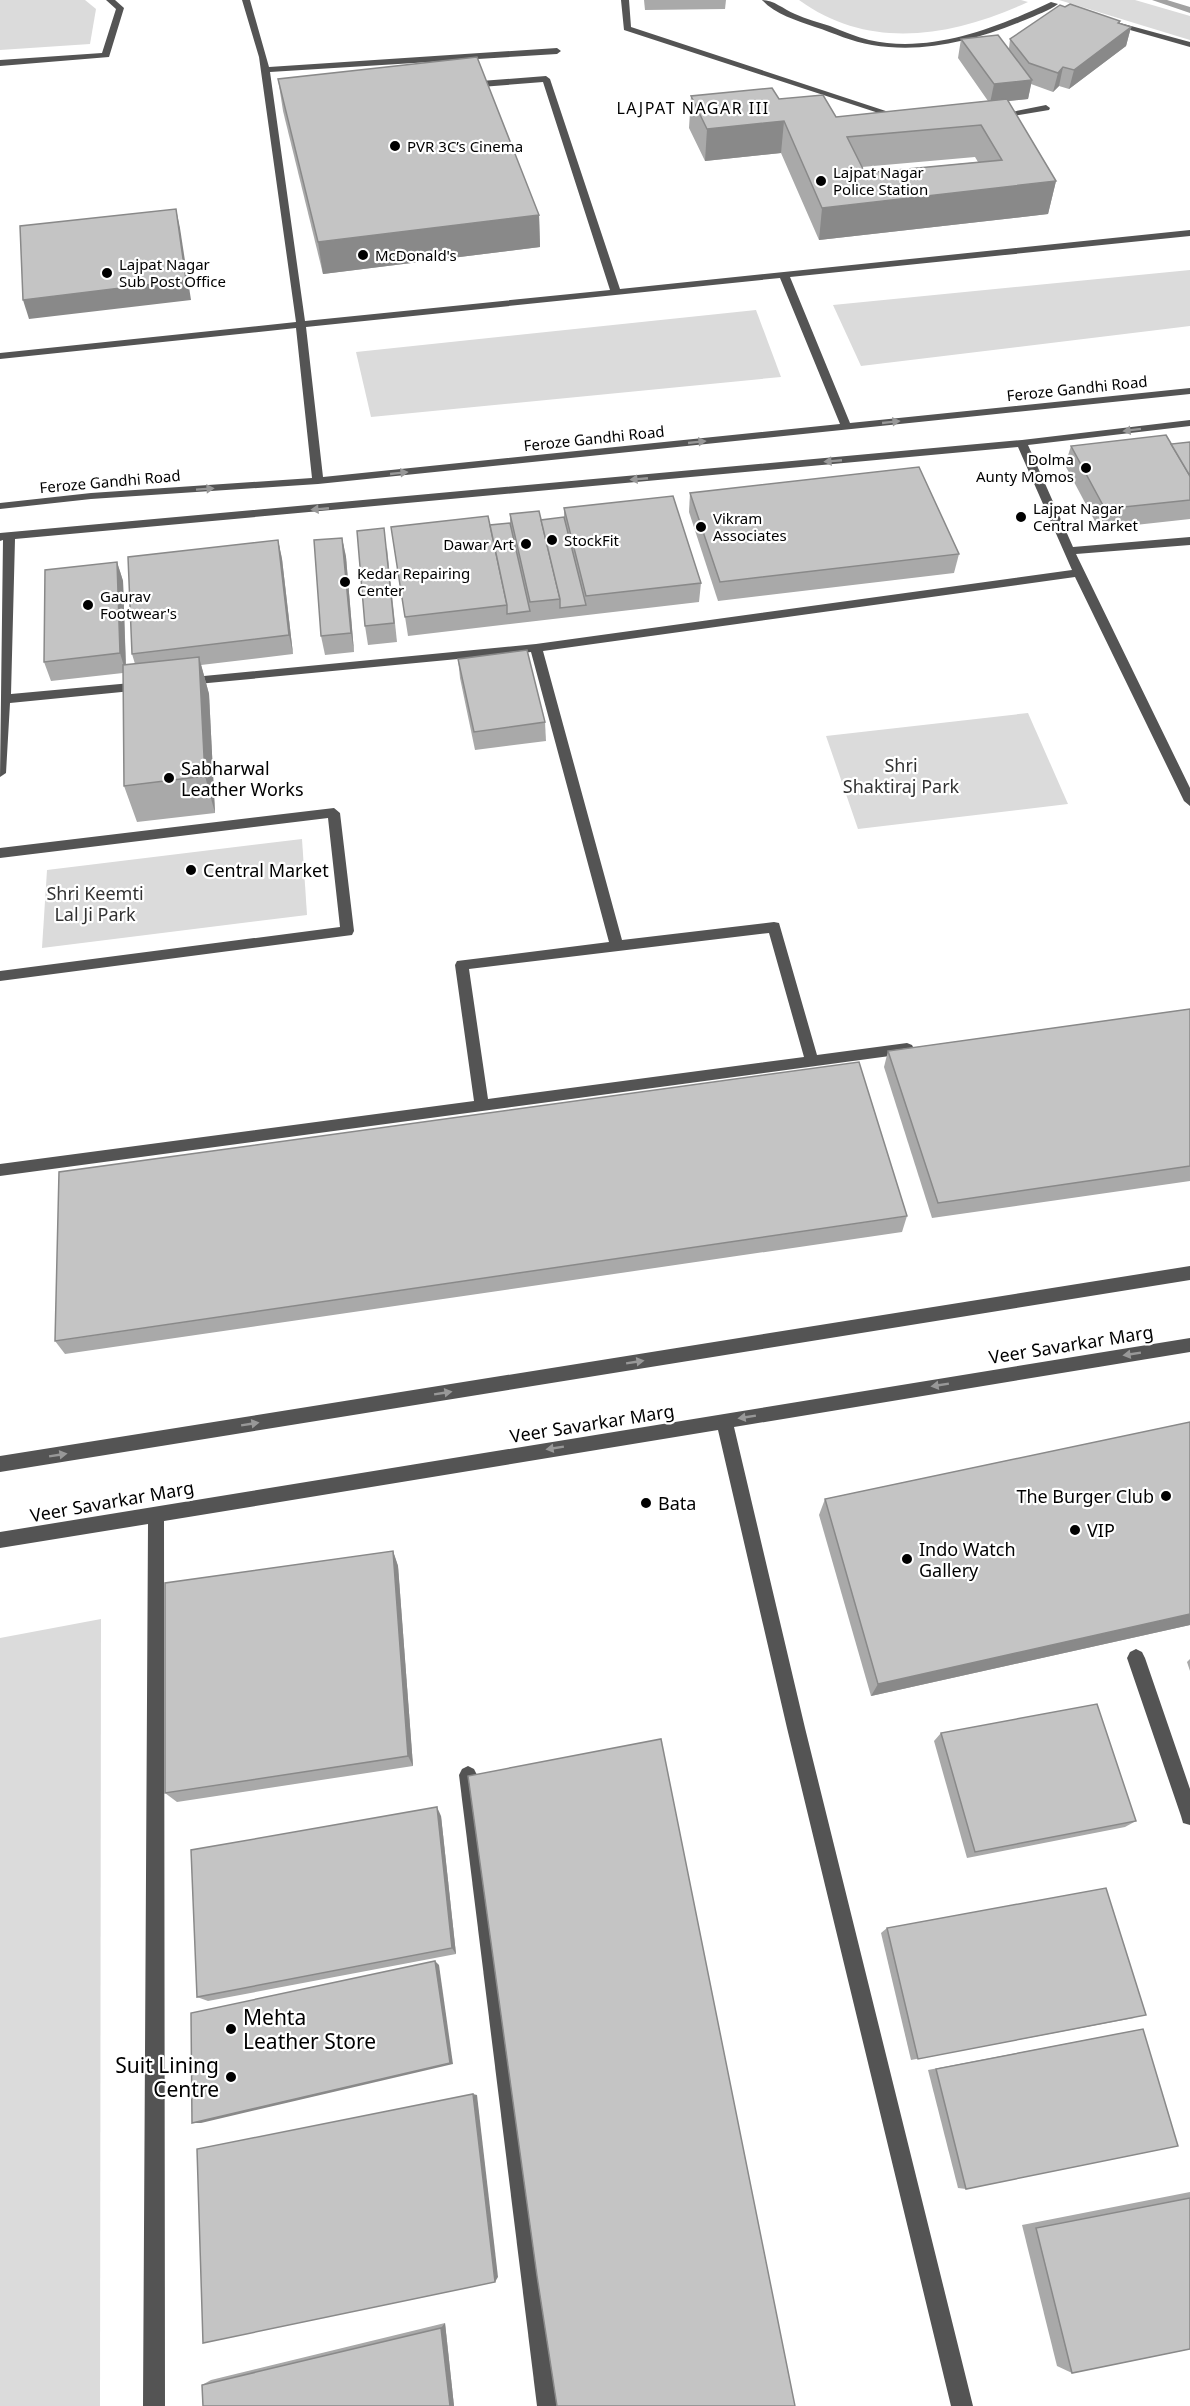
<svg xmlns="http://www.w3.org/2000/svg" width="1190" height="2406" viewBox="0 0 1190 2406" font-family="'Noto Sans',sans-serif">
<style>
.green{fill:#dbdbdb}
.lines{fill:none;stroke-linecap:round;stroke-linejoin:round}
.stream{fill:#a2a2a2;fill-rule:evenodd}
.minor{fill:#545454;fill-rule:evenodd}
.wall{fill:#a9a9a9;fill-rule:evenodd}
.shaded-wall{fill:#898989}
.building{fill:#c4c4c4;stroke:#898989;stroke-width:1.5;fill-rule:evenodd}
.oneway{fill:#989898}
.poi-dot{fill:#000;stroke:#fff;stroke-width:2}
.labels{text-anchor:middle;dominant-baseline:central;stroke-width:4.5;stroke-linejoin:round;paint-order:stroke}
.far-poi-label{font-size:15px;fill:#000;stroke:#fff;text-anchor:start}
.far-street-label{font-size:15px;fill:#000;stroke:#fff}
.far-neighbourhood-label{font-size:16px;letter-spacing:1.5px;fill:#000;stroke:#fff}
.park-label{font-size:18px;fill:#323232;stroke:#fff}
.poi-label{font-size:18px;fill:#000;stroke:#fff;text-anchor:start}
.street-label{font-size:18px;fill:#000;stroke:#fff}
.near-poi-label{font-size:21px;fill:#000;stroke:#fff;text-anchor:start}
</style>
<rect width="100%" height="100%" fill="#fff"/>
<g class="green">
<polygon points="0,0 85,0 96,9 90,44 0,50"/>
<path d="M799 0H1021L1028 2C954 36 870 52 799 0Z"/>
<polygon points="1059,0 1135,0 1190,16 1190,40"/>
<polygon points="1190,270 1190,326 861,366 833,305"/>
<polygon points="756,310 781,377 371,417 356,352"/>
<polygon points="1028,713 1068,804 858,829 826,736"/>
<polygon points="302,839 307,915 42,948 47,870"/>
<polygon points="101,1619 100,2406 0,2406 0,1638"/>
</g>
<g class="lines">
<polygon class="stream" points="1152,0 1167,0 1190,7 1190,13"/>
<g class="minor">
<polygon points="106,0 115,0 124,8 109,57 0,66 0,60 102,53 116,9"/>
<path d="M242 0H250L269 67 557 48 561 51 557 54 270 72 305 321 610 290 543 82 468 88 464 85 468 82 546 76 550 79 620 289 1190 230V236L790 277 850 423 1190 388V394L318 484 91 499 0 509V503L91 493 312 478 296 328 0 359V353L296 322 259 57ZM780 278 840 424 323 477 306 327Z"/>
<polygon points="621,0 629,0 631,27 904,117 897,119 624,30"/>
<path d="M762 0C774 0 783 9 795 14 806 19 818 22 830 26 843 31 856 37 869 40 931 54 996 28 1051 2L1058 4C1049 11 1036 15 1025 20 977 40 924 54 872 45 852 42 834 33 815 27 796 20 776 15 762 0Z"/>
<polygon points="1109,20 1190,42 1190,47 1109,24"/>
<polygon points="1046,105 1050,108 1049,110 996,119 992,116"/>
<path d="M1190 420V426L1028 445 1073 547 1190 537V545L1076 554 1190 788V806L1184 801 1075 577 543 651 622 940 774 922 779 923 817 1055 907 1043 912 1045 914 1049 912 1053 0 1176V1164L474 1101 455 965 457 961 609 942 531 652 187 685 181 681 183 678 536 644 1072 570 1018 447 15 539 11 694 142 682 148 686 142 690 10 703 6 773 0 777 3 540 0 541V533L1022 440ZM769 933 804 1057 488 1099 469 969Z"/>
<polygon points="334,808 340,813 354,931 352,935 0,981 0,971 340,927 328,818 0,858 0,848"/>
<polygon points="1190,1266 1190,1280 0,1472 0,1456"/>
<polygon points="1190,1338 1190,1352 734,1427 805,1728 973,2406 951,2406 787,1728 718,1430 164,1521 165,2406 143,2406 148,1524 0,1548 0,1532"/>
<polygon points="1136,1649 1142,1652 1145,1658 1190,1789 1190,1825 1183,1823 1181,1816 1127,1658 1130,1652"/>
<polygon points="468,1766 474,1769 477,1775 559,2406 537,2406 459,1775 462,1769"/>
</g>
</g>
<g class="wall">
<polygon points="644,0 726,0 725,9 645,10"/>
<path d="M1065 7 1131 27 1126 46 1069 89 1059 86 1053 92 1031 84 1028 99 1008 101 1056 181 1048 214 819 240 781 153 705 161 689 128 691 96 779 99 836 117 988 101 958 58 961 39 1009 48 1010 39ZM975 157 978 162 865 173 862 167Z"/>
<polygon points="278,79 539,215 540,247 323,274 283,111"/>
<polygon points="1190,442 1190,519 1099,529 1065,465 1071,446 1171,444"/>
<polygon points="690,493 959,554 954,573 718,601 689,512"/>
<polygon points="564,508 701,583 699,602 408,636 391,527 490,525 510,523 510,514 541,520 564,517"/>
<polygon points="342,538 346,557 354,652 325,655 321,636"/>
<polygon points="278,540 282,559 293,654 201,665 209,694 215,813 137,822 124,786 123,673 51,681 44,662 117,562 123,581 126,665 135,664 132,654"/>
<polygon points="387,548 397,642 368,645 365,626"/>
<polygon points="458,659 545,722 546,741 475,750 460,678"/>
<polygon points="1190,1009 1190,1181 932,1218 884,1067 888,1051"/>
<polygon points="907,1216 902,1232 65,1354 55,1341"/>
<polygon points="1190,1422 1190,1625 871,1696 819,1515 825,1499"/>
<polygon points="393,1551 398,1566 413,1766 177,1802 165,1793"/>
<polygon points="1190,1659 1190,1671 1187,1662"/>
<polygon points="941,1733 1136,1821 1125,1827 967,1858 934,1741"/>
<polygon points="441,1816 456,1954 208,2001 197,1997"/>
<polygon points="887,1928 1134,2018 911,2060 881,1933"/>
<polygon points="1143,2029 966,2189 958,2188 928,2070"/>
<polygon points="1190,2192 1190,2349 1072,2373 1057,2366 1022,2225"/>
<polygon points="445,2323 454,2406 203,2406 202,2385 211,2380"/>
</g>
<g class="shaded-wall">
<polygon points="1120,21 1116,38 1131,27 1126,46 1069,89 1074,70"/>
<polygon points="1063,67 1059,86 1053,92 1058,73"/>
<polygon points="1032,80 1028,99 990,103 994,84"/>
<polygon points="784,121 781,153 705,161 707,129"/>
<polygon points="1056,181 1048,214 819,240 822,208"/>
<polygon points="176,209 180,228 191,300 29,319 23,300"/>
<polygon points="539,215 540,247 323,274 318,242"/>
<polygon points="342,538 346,557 354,652 351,633"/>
<polygon points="278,540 282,559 293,654 289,635"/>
<polygon points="117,562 123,581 126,673 120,653"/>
<polygon points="199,657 209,694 215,813 205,776"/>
<polygon points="393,1551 398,1566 413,1766 408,1756"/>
<polygon points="1190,1614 1190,1625 871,1696 878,1684"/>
<polygon points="437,1807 441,1816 456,1954 452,1948"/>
<polygon points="435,1961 439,1965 453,2064 201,2123 192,2123"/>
<polygon points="473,2094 477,2095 498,2277 495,2282"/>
<polygon points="445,2323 454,2406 450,2406 441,2328"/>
</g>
<g class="building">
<polygon points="1070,4 1120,21 1118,23 1131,27 1074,70 1063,67 1058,73 1029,63 1010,39 1060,5 1065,7"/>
<polygon points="998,35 1032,80 994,84 961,39"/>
<polygon points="477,57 539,215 318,242 278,79"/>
<path d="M772 88 779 99 823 95 836 117 1007 99 1056 181 822 208 784 121 707 129 691 96ZM981 125 1002 160 865 173 847 137Z"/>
<polygon points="176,209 186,280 23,300 20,226"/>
<polygon points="1166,435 1190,476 1190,500 1105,509 1071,446"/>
<polygon points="1190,442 1190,476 1171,444"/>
<polygon points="919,467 959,554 720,582 690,493"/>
<polygon points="673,496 701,583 586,596 564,508"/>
<polygon points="539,511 560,599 530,602 510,514"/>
<polygon points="488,516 507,605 405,617 391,527"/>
<polygon points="564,517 586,605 560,608 560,599 541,520"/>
<polygon points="510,523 530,611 507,614 507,605 490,525"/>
<polygon points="384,528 394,623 365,626 357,531"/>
<polygon points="342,538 351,633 321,636 314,540"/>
<polygon points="278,540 289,635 132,654 128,557"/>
<polygon points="117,562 120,653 44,662 45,570"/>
<polygon points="527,650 545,722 474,732 458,659"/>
<polygon points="199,657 205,776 124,786 123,665"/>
<polygon points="1190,1009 1190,1166 938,1203 888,1051"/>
<polygon points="859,1062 907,1216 55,1341 59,1172"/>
<polygon points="1190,1422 1190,1614 878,1684 825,1499"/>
<polygon points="393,1551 408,1756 165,1793 165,1583"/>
<polygon points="1097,1704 1136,1821 975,1852 941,1733"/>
<polygon points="661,1739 795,2406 557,2406 537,2276 468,1776"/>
<polygon points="437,1807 452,1948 197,1997 191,1850"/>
<polygon points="1106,1888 1146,2015 918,2059 887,1928"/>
<polygon points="435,1961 450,2063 192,2123 191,2013"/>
<polygon points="1143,2029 1178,2146 966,2189 936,2069"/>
<polygon points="473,2094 495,2282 203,2343 197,2149"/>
<polygon points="1190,2198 1190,2349 1072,2373 1036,2228"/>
<polygon points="441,2328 450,2406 203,2406 202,2385"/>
</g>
<defs><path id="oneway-solid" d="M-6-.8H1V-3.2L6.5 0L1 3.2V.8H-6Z" transform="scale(1.5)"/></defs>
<g class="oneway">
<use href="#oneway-solid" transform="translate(891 422) rotate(-6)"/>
<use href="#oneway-solid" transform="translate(1132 430) rotate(173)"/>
<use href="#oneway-solid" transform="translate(697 442) rotate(-6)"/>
<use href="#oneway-solid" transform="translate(833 461) rotate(175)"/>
<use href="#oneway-solid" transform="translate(399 473) rotate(-6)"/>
<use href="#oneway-solid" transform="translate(639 479) rotate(175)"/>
<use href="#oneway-solid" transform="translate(205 489) rotate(-4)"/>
<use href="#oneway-solid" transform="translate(320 509) rotate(175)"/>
<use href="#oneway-solid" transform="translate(1132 1354) rotate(171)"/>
<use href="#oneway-solid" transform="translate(635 1362) rotate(-9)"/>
<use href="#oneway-solid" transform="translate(940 1385) rotate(171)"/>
<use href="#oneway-solid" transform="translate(443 1393) rotate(-9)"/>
<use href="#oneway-solid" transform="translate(747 1417) rotate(171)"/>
<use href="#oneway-solid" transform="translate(250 1424) rotate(-9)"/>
<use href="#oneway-solid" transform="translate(555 1448) rotate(171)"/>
<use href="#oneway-solid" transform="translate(58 1455) rotate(-9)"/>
</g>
<g class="poi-dot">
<circle cx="395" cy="146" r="6"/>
<circle cx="821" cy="181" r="6"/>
<circle cx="363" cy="255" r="6"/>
<circle cx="107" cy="273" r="6"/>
<circle cx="1086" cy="468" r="6"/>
<circle cx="1021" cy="517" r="6"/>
<circle cx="701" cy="527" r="6"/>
<circle cx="552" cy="540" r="6"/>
<circle cx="526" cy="544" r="6"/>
<circle cx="345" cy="582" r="6"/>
<circle cx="88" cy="605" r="6"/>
<circle cx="169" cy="778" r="6"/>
<circle cx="191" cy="870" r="6"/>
<circle cx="1166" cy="1496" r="6"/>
<circle cx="646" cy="1503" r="6"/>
<circle cx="1075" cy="1530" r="6"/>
<circle cx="907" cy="1559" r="6"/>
<circle cx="231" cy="2029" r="6"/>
<circle cx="231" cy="2077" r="6"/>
</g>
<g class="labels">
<g class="far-poi-label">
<text x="407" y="146">PVR 3C’s Cinema</text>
<text x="833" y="172">Lajpat Nagar<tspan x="833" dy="17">Police Station</tspan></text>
<text x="375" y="255">McDonald's</text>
<text x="119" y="264">Lajpat Nagar<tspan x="119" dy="17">Sub Post Office</tspan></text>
<text x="1074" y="459" text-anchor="end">Dolma<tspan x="1074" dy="17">Aunty Momos</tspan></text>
<text x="1033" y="508">Lajpat Nagar<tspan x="1033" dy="17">Central Market</tspan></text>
<text x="713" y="518">Vikram<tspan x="713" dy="17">Associates</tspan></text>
<text x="564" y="540">StockFit</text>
<text x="514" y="544" text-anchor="end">Dawar Art</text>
<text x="357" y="573">Kedar Repairing<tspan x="357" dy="17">Center</tspan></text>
<text x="100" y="596">Gaurav<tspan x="100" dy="17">Footwear's</tspan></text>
</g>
<g class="far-street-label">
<text transform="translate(1077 388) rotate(-6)">Feroze Gandhi Road</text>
<text transform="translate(594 438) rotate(-6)">Feroze Gandhi Road</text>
<text transform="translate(110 481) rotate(-5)">Feroze Gandhi Road</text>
</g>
<g class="far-neighbourhood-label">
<text x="693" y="108">LAJPAT NAGAR III</text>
</g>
<g class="park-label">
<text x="901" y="765">Shri<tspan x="901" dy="21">Shaktiraj Park</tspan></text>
<text x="95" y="893">Shri Keemti<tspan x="95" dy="21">Lal Ji Park</tspan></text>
</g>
<g class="poi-label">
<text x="181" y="768">Sabharwal<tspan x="181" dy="21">Leather Works</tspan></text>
<text x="203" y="870">Central Market</text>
<text x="1154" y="1496" text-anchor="end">The Burger Club</text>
<text x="658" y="1503">Bata</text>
<text x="1087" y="1530">VIP</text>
<text x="919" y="1549">Indo Watch<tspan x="919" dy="21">Gallery</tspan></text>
</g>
<g class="street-label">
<text transform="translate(1071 1344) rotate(-9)">Veer Savarkar Marg</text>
<text transform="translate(592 1423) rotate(-9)">Veer Savarkar Marg</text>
<text transform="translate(112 1501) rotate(-10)">Veer Savarkar Marg</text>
</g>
<g class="near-poi-label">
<text x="243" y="2017">Mehta<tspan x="243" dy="24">Leather Store</tspan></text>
<text x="219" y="2065" text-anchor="end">Suit Lining<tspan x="219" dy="24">Centre</tspan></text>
</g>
</g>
</svg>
